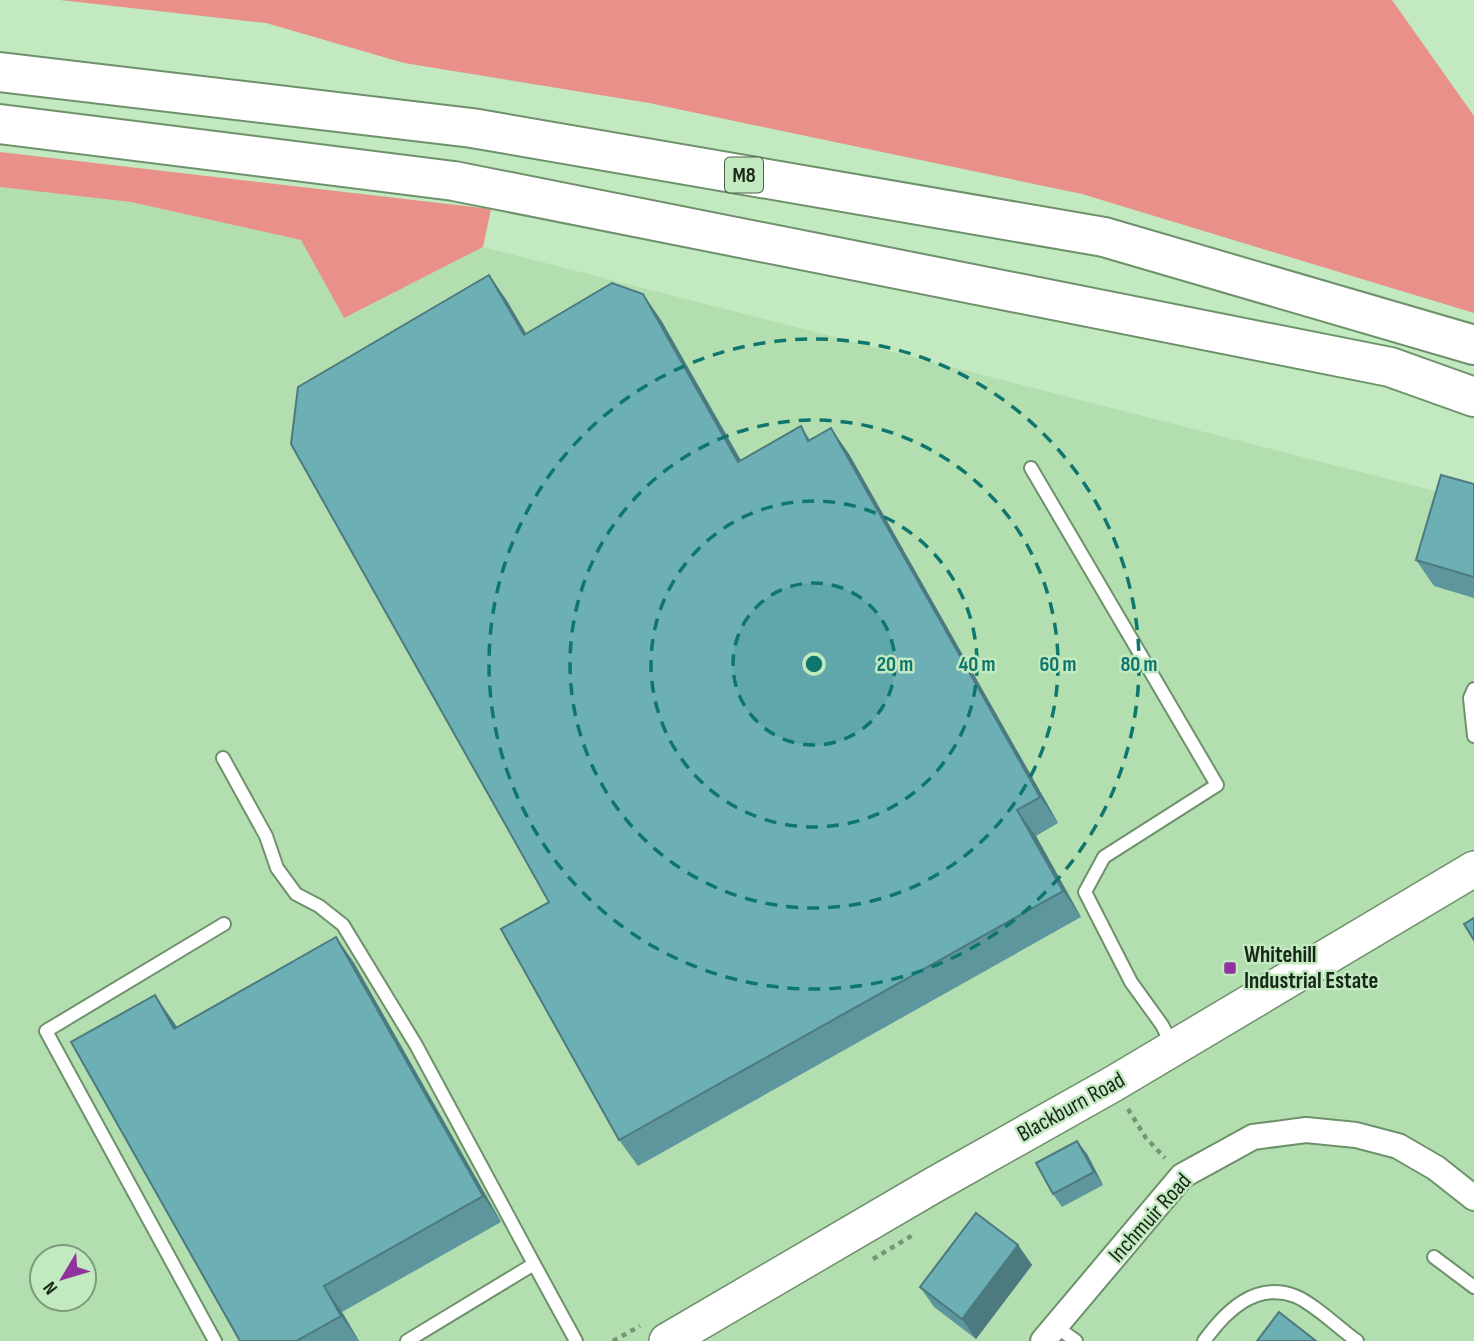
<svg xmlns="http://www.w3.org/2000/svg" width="1474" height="1341" viewBox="0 0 1474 1341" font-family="'Sofia Sans Condensed',sans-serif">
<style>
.built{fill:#b3deb0;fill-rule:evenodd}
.green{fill:#e9908b}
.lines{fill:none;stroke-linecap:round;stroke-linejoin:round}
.service-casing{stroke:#6e916c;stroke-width:16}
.minor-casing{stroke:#6e916c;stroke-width:28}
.secondary-casing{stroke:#6e916c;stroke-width:38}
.motorway-casing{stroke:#6e916c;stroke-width:42}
.path{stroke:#789477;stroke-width:4.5;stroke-dasharray:5 5;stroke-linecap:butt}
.service{stroke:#fff;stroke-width:12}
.minor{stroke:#fff;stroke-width:24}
.secondary{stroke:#fff;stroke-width:35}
.motorway{stroke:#fff;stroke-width:38}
.wall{fill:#5d969c}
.shaded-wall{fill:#4c7a7f}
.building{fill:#6cafb5;stroke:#4c7a7f;stroke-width:2}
.ring{fill:none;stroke:#0f766e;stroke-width:3.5;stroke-dasharray:12 9}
.poi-dot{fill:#91339c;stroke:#c3e9c0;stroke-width:2.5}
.labels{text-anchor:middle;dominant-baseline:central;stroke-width:5;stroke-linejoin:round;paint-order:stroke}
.shield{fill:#c3e9c0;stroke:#4b604a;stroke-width:2}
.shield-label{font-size:21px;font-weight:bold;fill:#172617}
.poi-label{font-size:23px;font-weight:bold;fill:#172617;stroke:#c3e9c0;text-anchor:start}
.street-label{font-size:23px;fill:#172617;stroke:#c3e9c0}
.centre{fill:#0f766e;stroke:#c3e9c0;stroke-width:3.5}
.ring-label{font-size:21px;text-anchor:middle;font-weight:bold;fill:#0f766e;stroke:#c3e9c0;stroke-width:5;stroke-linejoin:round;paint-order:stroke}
</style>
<rect width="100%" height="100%" fill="#c3e9c0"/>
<path class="built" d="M0 187 131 202 301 240 344 318 483 247 1474 501V1341H0ZM42 1257H84V1299H42Z"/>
<g class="green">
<polygon points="60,0 1392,0 1474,116 1474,313 1082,194 649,103 404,63 266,23"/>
<polygon points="0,152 491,209 483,247 344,318 301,240 131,202 0,187"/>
</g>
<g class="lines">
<defs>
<g id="service">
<polyline points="1031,468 1217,785 1104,857 1085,892 1131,982 1162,1025 1172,1045"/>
<polyline points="1474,689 1470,698 1474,736"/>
<polyline points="223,758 266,836 277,868 296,894 319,906 343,925 416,1045 534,1264"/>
<polyline points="1434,1257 1474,1287"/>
<polyline points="1055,1326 1076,1341"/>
<polyline points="215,1341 46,1031 224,924"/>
<polyline points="407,1341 534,1264 576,1341"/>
<path d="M1204 1341C1225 1312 1255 1281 1295 1296 1313 1303 1340 1329 1357 1341"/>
</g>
<polyline id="minor" points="1043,1341 1182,1176 1253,1137 1306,1130 1356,1135 1398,1146 1436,1168 1474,1198"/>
<polyline id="secondary" points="667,1341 932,1186 1113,1084 1474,869"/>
<g id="motorway">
<polyline points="0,72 472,128 1104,237 1474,345"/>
<polyline points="0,124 454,181 1390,367 1474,397"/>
</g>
</defs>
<use href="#service" class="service-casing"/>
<use href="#minor" class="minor-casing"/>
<use href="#secondary" class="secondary-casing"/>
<use href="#motorway" class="motorway-casing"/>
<g class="path">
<polyline points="1128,1109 1146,1138 1165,1158"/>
<polyline points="873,1259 913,1235"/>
<polyline points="613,1341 640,1326"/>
</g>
<use href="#service" class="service"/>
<use href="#minor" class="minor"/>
<use href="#secondary" class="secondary"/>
<use href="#motorway" class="motorway"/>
</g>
<g class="wall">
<polygon points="489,275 507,301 526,333 661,320 741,460 801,426 810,440 849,454 1058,823 1036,836 1081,917 638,1166 619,1140 549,902"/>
<polygon points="1474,484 1474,598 1434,586 1416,560"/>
<polygon points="336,937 354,963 501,1222 342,1312 359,1341 240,1341 173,1021 177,1027"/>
<polygon points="1077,1141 1087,1154 1103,1185 1062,1207 1053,1194"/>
<polygon points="1018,1245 1032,1265 976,1339 934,1307 920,1287"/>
</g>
<g class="shaded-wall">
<polygon points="489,275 507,301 542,361 524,335"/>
<polygon points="643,294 661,320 756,488 738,462"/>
<polygon points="831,428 849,454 1058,823 1040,797"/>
<polygon points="1017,810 1036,836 1081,917 1063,891"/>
<polygon points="336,937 354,963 501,1222 483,1196"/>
<polygon points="155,995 173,1021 193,1055 174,1029"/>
<polygon points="1077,1141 1087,1154 1103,1185 1094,1172"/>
<polygon points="1018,1245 1032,1265 976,1339 962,1319"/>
<polygon points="324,1286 342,1312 359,1341 341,1316"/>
</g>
<g class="building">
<polygon points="489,275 524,335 612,283 643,294 738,462 801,426 808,441 831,428 1040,797 1017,810 1063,891 619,1140 501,929 549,902 291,444 298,387"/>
<polygon points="1441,475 1474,484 1474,577 1416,560"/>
<polygon points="1474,918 1474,940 1464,924"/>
<polygon points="336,937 483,1196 324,1286 341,1316 296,1341 240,1341 71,1042 155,995 174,1029"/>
<polygon points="1077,1141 1094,1172 1053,1194 1036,1163"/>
<polygon points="976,1213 1018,1245 962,1319 920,1287"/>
<polygon points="1279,1312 1316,1341 1257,1341"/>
</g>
<circle cx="814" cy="664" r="81" fill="#0f766e" fill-opacity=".12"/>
<g class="ring">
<circle cx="814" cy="664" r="81"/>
<circle cx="814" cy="664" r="163"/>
<circle cx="814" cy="664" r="244"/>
<circle cx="814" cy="664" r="325"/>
</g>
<rect class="poi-dot" x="1223" y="961" width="14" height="14" rx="3.5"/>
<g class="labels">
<rect class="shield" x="725" y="157.5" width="38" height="35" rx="5"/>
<g class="shield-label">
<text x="744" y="175">M8</text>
</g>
<g class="poi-label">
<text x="1244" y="955">Whitehill<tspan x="1244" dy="26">Industrial Estate</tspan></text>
</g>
<g class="street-label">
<text transform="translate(1071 1107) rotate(-29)">Blackburn Road</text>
<text transform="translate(1150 1218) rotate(-48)">Inchmuir Road</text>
</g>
</g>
<circle cx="814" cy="664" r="10" class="centre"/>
<g class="ring-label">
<text x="895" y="671">20 m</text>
<text x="977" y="671">40 m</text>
<text x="1058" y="671">60 m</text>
<text x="1139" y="671">80 m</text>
</g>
<g transform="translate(63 1278) rotate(232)"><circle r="33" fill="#c3e9c0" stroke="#7e9b7c" stroke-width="2"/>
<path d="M0-5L12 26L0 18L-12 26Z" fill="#91339c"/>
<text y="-10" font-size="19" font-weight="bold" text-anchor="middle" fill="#172617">N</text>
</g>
</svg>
